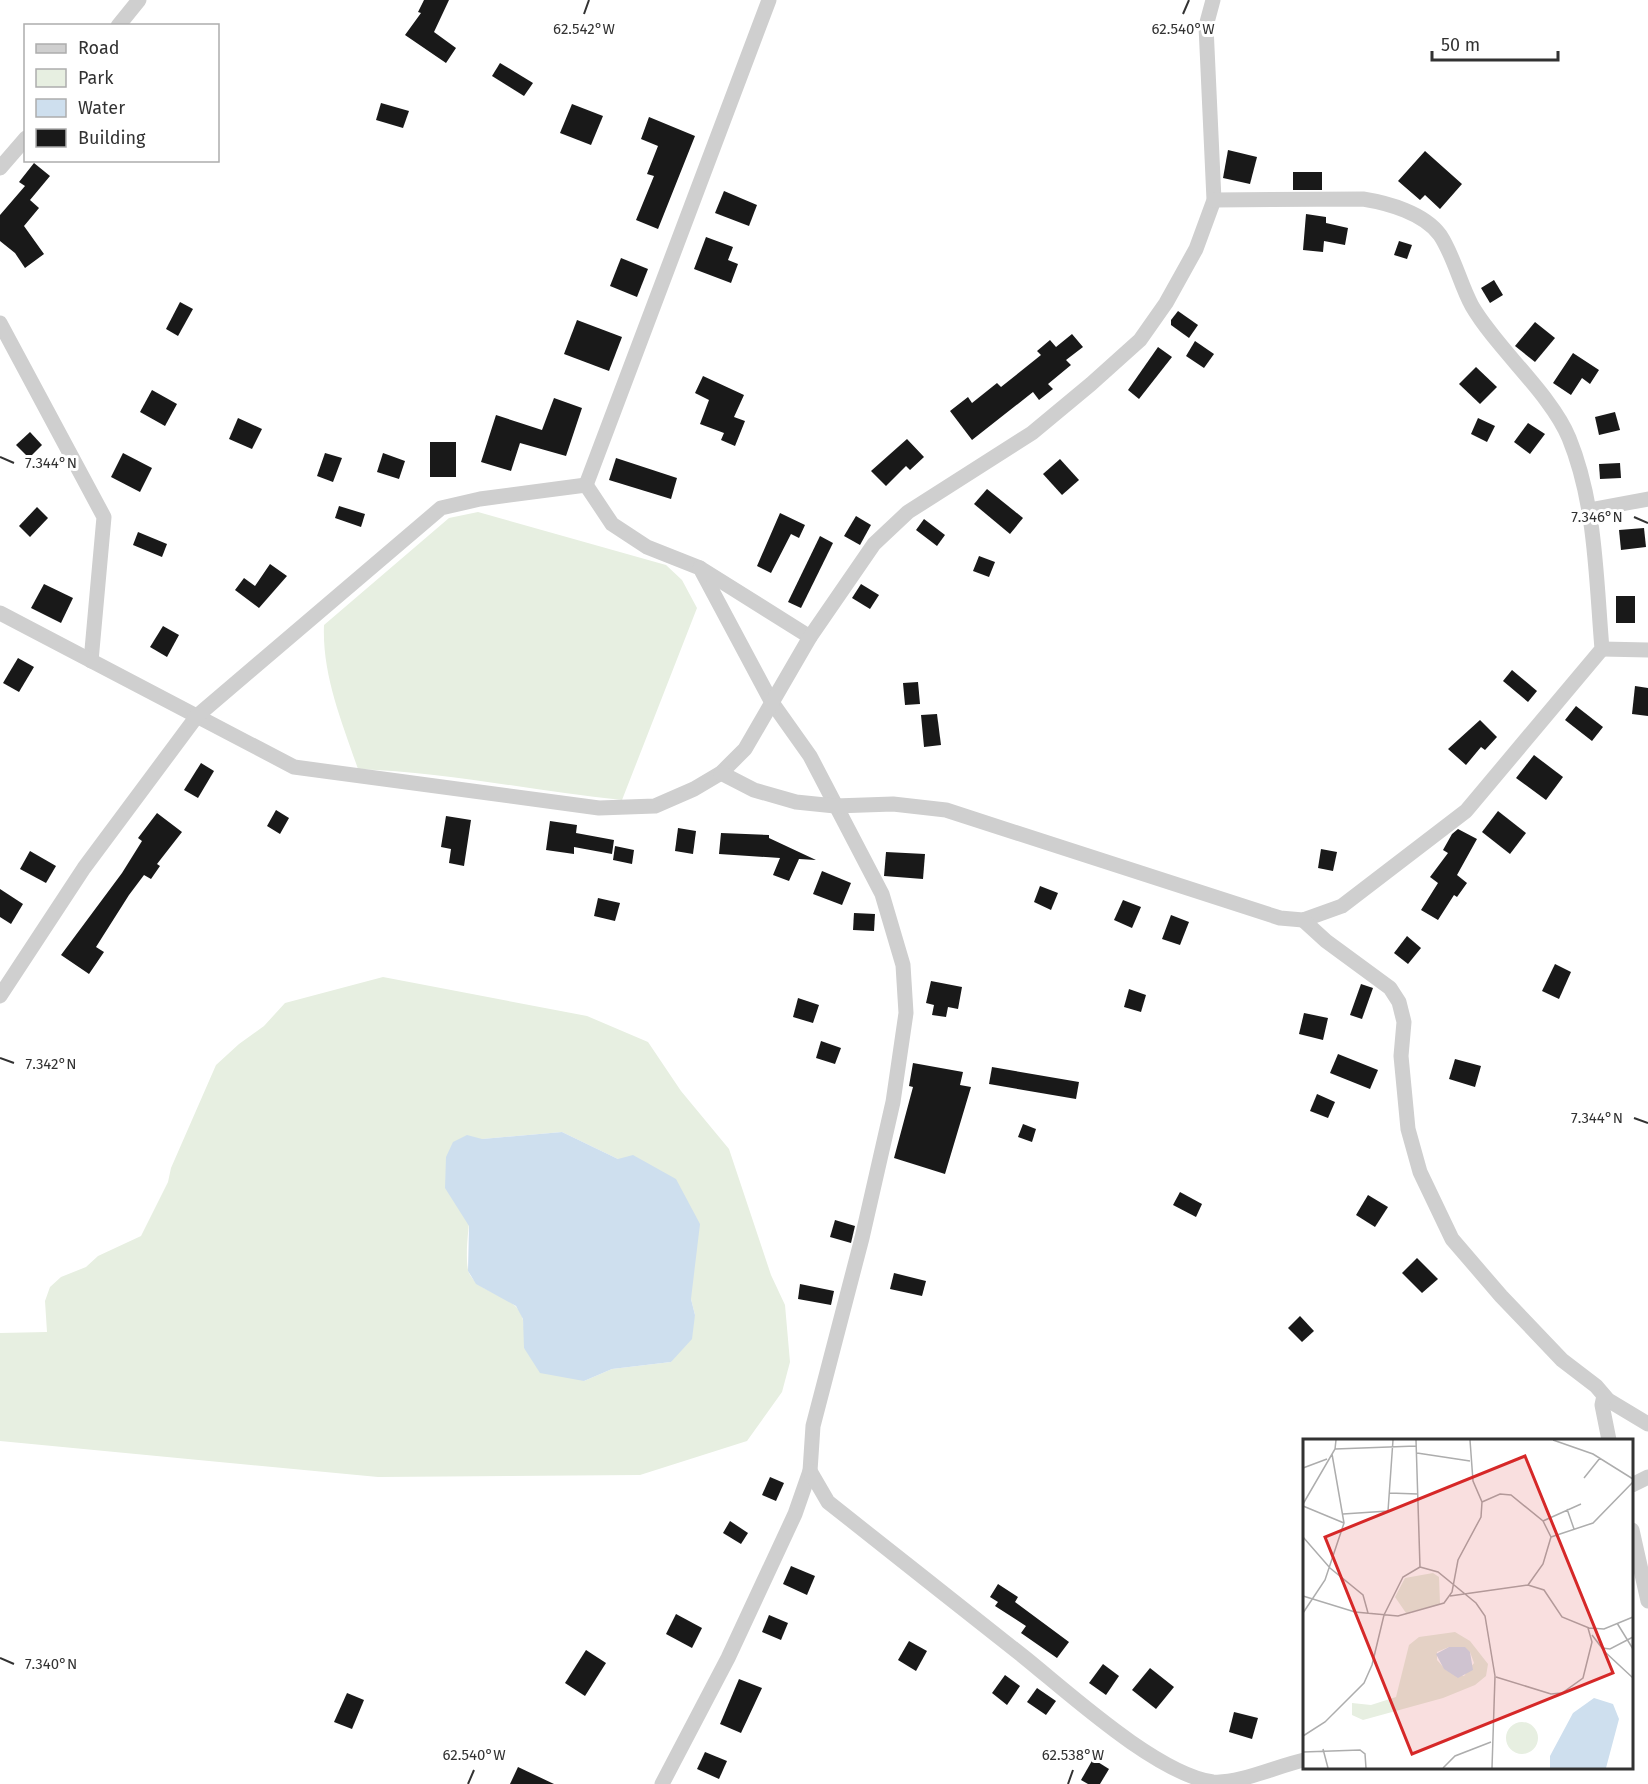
<svg xmlns="http://www.w3.org/2000/svg" width="1648" height="1784" viewBox="0 0 1648 1784" font-family="'Fira Sans',sans-serif">
<style>
.green{fill:#e7efe1;fill-rule:evenodd}
.water{fill:#cedfee}
.building{fill:#191919}
.lines{fill:none;stroke-linecap:round;stroke-linejoin:round}
.minor{stroke:#cfcfcf;stroke-width:15}
.ticks{fill:none;stroke:#323232;stroke-width:2}
.inset-road{fill:none;stroke:#adadad;stroke-width:1.5}
.view{fill:#d62828;fill-opacity:0.15;stroke:#d62828;stroke-width:3}
.inset-edge{fill:none;stroke:#323232;stroke-width:3}
.ticks-label{font-size:15px;text-anchor:middle;fill:#323232;stroke:#fff;stroke-width:6;stroke-linejoin:round;paint-order:stroke}
</style>
<rect width="100%" height="100%" fill="#fff"/>
<g class="green">
<path d="M478 512 666 565 682 580 697 608 622 800C534 791 446 772 358 769 342 722 322 675 324 625L449 518Z"/>
<path d="M383 977 587 1016 648 1042 681 1091 729 1149 771 1275 785 1305 790 1362 782 1392 747 1441 640 1475 378 1477 0 1441V1333L47 1332 45 1301 50 1287 61 1277 86 1267 98 1256 141 1236 168 1182 171 1168 216 1065 239 1044 264 1026 285 1003ZM562 1132 618 1159 691 1299 695 1315 671 1362 612 1369 584 1381 524 1348C524 1339 525 1329 523 1320 518 1294 480 1296 469 1273 461 1254 478 1164 482 1139Z"/>
</g>
<path class="water" d="M562 1132 618 1159 633 1155 676 1179 700 1224 691 1299 695 1315 692 1339 671 1362 612 1369 584 1381 540 1373 524 1348 523 1319 516 1306 476 1284 468 1271 469 1226 445 1188 446 1157 453 1142 467 1135 482 1139Z"/>
<g class="building">
<path d="M424 0H449L434 32 456 48 446 63 405 35 421 13 418 12Z"/>
<path d="M500 63 533 83 524 96 492 76Z"/>
<path d="M381 103 409 111 403 128 376 120Z"/>
<path d="M572 104 603 116 591 145 560 133Z"/>
<path d="M649 117 695 136 658 229 636 220 654 176 647 174 658 146 641 139Z"/>
<path d="M1228 150 1257 157 1250 184 1223 178Z"/>
<path d="M1425 151 1462 184 1440 209 1425 195 1420 200 1398 181Z"/>
<path d="M34 163 50 176 30 200 39 208 24 226 44 254 25 268 15 253 0 241V215L25 186 19 182Z"/>
<rect x="1293" y="172" width="29" height="18"/>
<path d="M724 191 757 205 749 226 715 213Z"/>
<path d="M1306 214 1326 217V223L1348 228 1345 245 1324 241 1323 252 1303 250Z"/>
<path d="M706 237 733 247 728 260 738 264 731 283 694 269Z"/>
<path d="M1399 241 1412 245 1407 259 1394 255Z"/>
<path d="M621 258 648 269 637 297 610 286Z"/>
<path d="M1494 280 1503 295 1490 303 1481 288Z"/>
<path d="M180 302 193 309 178 336 166 329Z"/>
<path d="M1178 311 1198 325 1189 338 1171 325V320Z"/>
<path d="M577 320 622 337 609 371 564 354Z"/>
<path d="M1535 322 1555 338 1535 362 1515 346Z"/>
<path d="M1072 334 1083 347 1066 360 1071 365 1048 384 1053 389 1039 400 1033 392 972 440 950 411 968 397 972 403 997 383 1001 387 1041 355 1037 351 1050 340 1056 347Z"/>
<path d="M1195 341 1214 354 1204 368 1186 356Z"/>
<path d="M1158 347 1172 357 1139 399 1128 390Z"/>
<path d="M1573 353 1599 370 1590 384 1582 378 1571 395 1553 383Z"/>
<path d="M1476 367 1497 387 1480 404 1459 384Z"/>
<path d="M703 376 744 395 734 417 745 421 735 446 721 440 724 433 700 424 709 400 695 393Z"/>
<path d="M152 390 177 404 165 426 140 412Z"/>
<path d="M554 398 582 408 566 456 520 443 511 471 481 462 496 415 542 430Z"/>
<path d="M1615 412 1620 430 1599 435 1595 417Z"/>
<path d="M238 418 262 429 252 449 229 439Z"/>
<path d="M1478 418 1495 426 1487 442 1471 434Z"/>
<path d="M1528 423 1545 434 1530 454 1514 442Z"/>
<path d="M30 432 42 445 29 458 16 445Z"/>
<path d="M907 439 924 457 910 470 906 466 886 486 871 471Z"/>
<rect x="430" y="442" width="26" height="35"/>
<path d="M123 453 152 468 140 492 111 477Z"/>
<path d="M325 453 342 458 333 482 317 476Z"/>
<path d="M383 453 405 461 399 479 377 472Z"/>
<path d="M616 458 677 478 671 499 609 480Z"/>
<path d="M1060 459 1079 480 1062 495 1043 474Z"/>
<path d="M1620 463 1621 478 1600 479 1599 464Z"/>
<path d="M987 489 1023 518 1010 534 974 504Z"/>
<path d="M339 506 365 514 361 527 335 518Z"/>
<path d="M37 507 48 518 30 537 19 526Z"/>
<path d="M780 513 805 525 799 538 791 534 771 573 757 566Z"/>
<path d="M856 516 871 525 860 545 844 536Z"/>
<path d="M924 519 945 535 937 546 916 530Z"/>
<path d="M1644 528 1646 547 1621 550 1619 530Z"/>
<path d="M138 532 167 544 162 557 133 545Z"/>
<path d="M820 536 833 543 801 608 788 602Z"/>
<path d="M979 556 995 562 989 577 973 571Z"/>
<path d="M270 564 287 576 259 608 235 590 244 578 255 586Z"/>
<path d="M44 584 73 598 61 623 31 608Z"/>
<path d="M861 584 879 595 870 609 852 598Z"/>
<rect x="1616" y="596" width="19" height="27"/>
<path d="M163 626 179 635 167 657 150 647Z"/>
<path d="M18 658 34 667 19 692 3 683Z"/>
<path d="M1512 670 1537 691 1528 702 1503 681Z"/>
<path d="M918 682 920 704 905 705 903 683Z"/>
<path d="M1635 686 1648 688V716L1632 714Z"/>
<path d="M1576 706 1603 727 1592 741 1565 720Z"/>
<path d="M937 714 941 745 924 747 921 715Z"/>
<path d="M1480 720 1497 737 1485 750 1481 747 1466 765 1448 749Z"/>
<path d="M1534 755 1563 777 1546 800 1516 778Z"/>
<path d="M201 763 214 771 198 798 184 790Z"/>
<path d="M276 810 289 818 280 834 267 826Z"/>
<path d="M1498 811 1526 833 1510 854 1482 832Z"/>
<path d="M157 813 182 832 157 864 160 866 151 879 144 875 129 895 96 947 104 952 89 974 61 955 122 873 142 841 138 838Z"/>
<path d="M446 816 471 820 464 866 449 863 451 849 441 847Z"/>
<path d="M550 821 577 825 576 833 614 840 612 854 574 847V854L546 850Z"/>
<path d="M678 828 696 831 693 854 675 851Z"/>
<path d="M1458 829 1477 839 1457 875 1467 883 1457 897 1454 895 1438 920 1421 910 1438 883 1430 877 1448 853 1443 850 1452 834Z"/>
<path d="M721 833 769 835V838L816 860 799 859 789 881 773 875 780 858 719 854Z"/>
<path d="M615 846 634 850 632 864 613 860Z"/>
<path d="M1321 849 1337 852 1333 871 1318 868Z"/>
<path d="M30 851 56 866 46 883 20 869Z"/>
<path d="M886 852 925 854 923 879 884 876Z"/>
<path d="M822 871 851 883 842 905 813 894Z"/>
<path d="M1040 886 1058 893 1051 910 1034 902Z"/>
<path d="M0 889 23 904 11 924 0 917Z"/>
<path d="M598 898 620 903 615 921 594 916Z"/>
<path d="M1123 900 1141 907 1132 928 1114 920Z"/>
<path d="M854 913 875 914 874 931 853 930Z"/>
<path d="M1171 915 1189 922 1180 945 1162 939Z"/>
<path d="M1407 936 1421 948 1408 964 1394 953Z"/>
<path d="M1555 964 1571 972 1559 999 1542 991Z"/>
<path d="M931 981 962 987 958 1009 948 1007 946 1017 932 1015 934 1005 926 1003Z"/>
<path d="M1361 984 1373 988 1362 1019 1350 1015Z"/>
<path d="M1129 989 1146 995 1141 1012 1124 1007Z"/>
<path d="M798 998 819 1005 813 1023 793 1017Z"/>
<path d="M1304 1013 1328 1018 1323 1040 1299 1034Z"/>
<path d="M821 1041 841 1048 835 1064 816 1058Z"/>
<path d="M1338 1054 1378 1070 1370 1089 1330 1073Z"/>
<path d="M1455 1059 1481 1066 1475 1087 1449 1079Z"/>
<path d="M913 1063 963 1072 960 1085 971 1087 945 1174 894 1158 913 1087 909 1086Z"/>
<path d="M992 1067 1079 1082 1076 1099 989 1084Z"/>
<path d="M1317 1094 1335 1102 1328 1118 1310 1111Z"/>
<path d="M1023 1124 1036 1129 1032 1142 1018 1137Z"/>
<path d="M1180 1192 1202 1204 1196 1217 1173 1205Z"/>
<path d="M1368 1195 1388 1207 1375 1227 1356 1215Z"/>
<path d="M835 1220 855 1226 851 1243 830 1237Z"/>
<path d="M1417 1258 1438 1279 1422 1293 1402 1273Z"/>
<path d="M894 1273 926 1281 922 1296 890 1289Z"/>
<path d="M800 1284 834 1291 831 1305 798 1299Z"/>
<path d="M1300 1316 1314 1331 1302 1342 1288 1328Z"/>
<path d="M770 1477 784 1483 776 1501 762 1495Z"/>
<path d="M730 1521 748 1533 741 1544 723 1533Z"/>
<path d="M791 1566 815 1576 807 1595 783 1584Z"/>
<path d="M998 1584 1018 1597 1015 1602 1069 1642 1057 1658 1021 1633 1026 1626 995 1606 998 1602 990 1597Z"/>
<path d="M676 1614 702 1628 692 1648 666 1634Z"/>
<path d="M769 1615 788 1623 781 1640 762 1632Z"/>
<path d="M909 1641 927 1651 916 1671 898 1660Z"/>
<path d="M586 1650 606 1663 585 1696 565 1683Z"/>
<path d="M1103 1664 1119 1676 1106 1695 1089 1683Z"/>
<path d="M1150 1668 1174 1687 1156 1709 1132 1690Z"/>
<path d="M1005 1675 1020 1686 1007 1705 992 1693Z"/>
<path d="M739 1679 762 1688 741 1733 720 1724Z"/>
<path d="M1037 1688 1056 1701 1046 1715 1027 1702Z"/>
<path d="M347 1693 364 1700 352 1729 334 1722Z"/>
<path d="M1234 1712 1258 1718 1252 1739 1229 1732Z"/>
<path d="M705 1752 727 1761 719 1779 697 1769Z"/>
<path d="M1093 1759 1109 1769 1100 1784H1088L1081 1780Z"/>
<path d="M518 1767 554 1784H510Z"/>
</g>
<g class="lines">
<g class="minor">
<path d="M118 26 139 0"/>
<path d="M0 168 26 138"/>
<path d="M0 323 104 517 91 661"/>
<path d="M586 485 612 524 647 547 700 568 771 701 810 756 882 894 903 965 906 1013 893 1102 862 1238 813 1426 810 1471 795 1514 728 1658 662 1784"/>
<path d="M586 485 769 0"/>
<path d="M1589 510 1648 499"/>
<path d="M700 568 810 637"/>
<path d="M0 613 294 767 599 808 655 806 694 789 721 773 745 749 810 637 874 544 908 512 1032 433 1091 384 1140 340 1166 303 1196 249 1214 200 1206 26 1213 0"/>
<path d="M1602 649 1648 650"/>
<path d="M721 773 754 790 796 802 835 806 893 804 946 810 1280 918 1303 920 1342 906 1466 811 1602 649C1596 579 1596 504 1569 438 1551 394 1497 349 1472 306 1460 284 1454 256 1440 235 1424 213 1388 203 1363 199L1214 200"/>
<path d="M1303 920 1326 941 1390 988 1399 1002 1404 1022 1401 1056 1408 1129 1420 1172 1452 1239 1501 1296 1562 1360 1596 1386 1608 1400 1648 1424"/>
<path d="M0 996 84 868 197 716 441 508 480 499 586 485"/>
<path d="M1604 1396 1602 1405 1609 1440"/>
<path d="M810 1471 828 1502C893 1554 959 1605 1024 1657 1070 1694 1157 1774 1213 1782 1239 1784 1277 1766 1304 1760"/>
<path d="M1632 1485 1648 1477"/>
<path d="M1632 1530 1648 1601"/>
</g>
</g>
<path class="ticks" d="M584 14 589 0M1183 14 1189 0M0 457 14 463M1634 517 1648 523M0 1058 14 1063M1634 1118 1648 1123M0 1658 14 1664M468 1784 474 1770M1068 1784 1073 1770"/>
<g transform="translate(1303 1439)">
<rect width="330" height="330" fill="#fff"/>
<path d="M130 134 136 138 137 165 103 174 92 158 102 139ZM152 193 167 202 185 225 183 237 172 246 140 259 60 281 49 276V264L68 266 93 258 106 206 116 198ZM146 208 167 213 171 224 161 237 143 231 134 221V213ZM203 299a16 16 0 1 1 32 0a16 16 0 1 1-32 0Z" fill="#e7efe1" fill-rule="evenodd"/>
<path d="M146 208H162L167 213 170 231 155 239 141 230 133 215ZM291 259 310 265 316 280 303 329H247V317L270 274Z" fill="#cedfee"/>
<path class="inset-road" d="M113 1 117 128M250 1 290 15 330 40M32 10 113 7M114 14 167 22M0 29 24 20M281 39 297 19M86 54 115 55M179 63 197 55 208 56 240 82 248 98 240 125 225 146M0 65 32 10 33 1M0 67 41 84M264 70 271 90M40 75 85 72 90 1M240 82 278 65M0 98 27 129 60 156 65 174M248 98 290 84 330 43M117 128 135 133 173 164 182 177 192 237 189 329M0 157 52 173 95 177 141 164 149 153 155 121 178 78 179 63 170 42 167 1M147 157 225 146 241 151 259 178 286 189 301 190 330 178M0 174 22 141 41 84 29 15M314 184 330 210M289 196 302 213 330 239M299 209 307 210 330 198M193 238 248 255 259 254 280 239 289 203 285 189M0 297 22 283 61 244 69 226 81 176 100 138 117 128M20 310 25 329M0 313 57 311 62 315 63 329M140 329 152 317 188 303"/>
<path class="view" d="M222 17 310 234 109 315 22 98Z"/>
<rect width="330" height="330" class="inset-edge"/>
</g>
<g class="ticks-label">
<text x="1183" y="34">62.540°W</text>
<text x="584" y="34">62.542°W</text>
<text x="51" y="468">7.344°N</text>
<text x="1597" y="522">7.346°N</text>
<text x="51" y="1069">7.342°N</text>
<text x="1597" y="1123">7.344°N</text>
<text x="51" y="1669">7.340°N</text>
<text x="474" y="1760">62.540°W</text>
<text x="1073" y="1760">62.538°W</text>
</g>
<rect x="24" y="24" width="195" height="138" fill="#ffffff" stroke="#adadad" stroke-width="1.5"/>
<rect x="36" y="44" width="30" height="9" fill="#cfcfcf" stroke="#adadad" stroke-width="1.5"/>
<text x="78" y="54" font-size="18" fill="#323232">Road</text>
<rect x="36" y="69" width="30" height="18" fill="#e7efe1" stroke="#adadad" stroke-width="1.5"/>
<text x="78" y="84" font-size="18" fill="#323232">Park</text>
<rect x="36" y="99" width="30" height="18" fill="#cedfee" stroke="#adadad" stroke-width="1.5"/>
<text x="78" y="114" font-size="18" fill="#323232">Water</text>
<rect x="36" y="129" width="30" height="18" fill="#191919" stroke="#adadad" stroke-width="1.5"/>
<text x="78" y="144" font-size="18" fill="#323232">Building</text>
<path d="M1432 51v9h126v-9" fill="none" stroke="#323232" stroke-width="3"/>
<text x="1441" y="51" font-size="18" fill="#323232" stroke="#ffffff" stroke-width="4.5" paint-order="stroke">50 m</text>
</svg>
